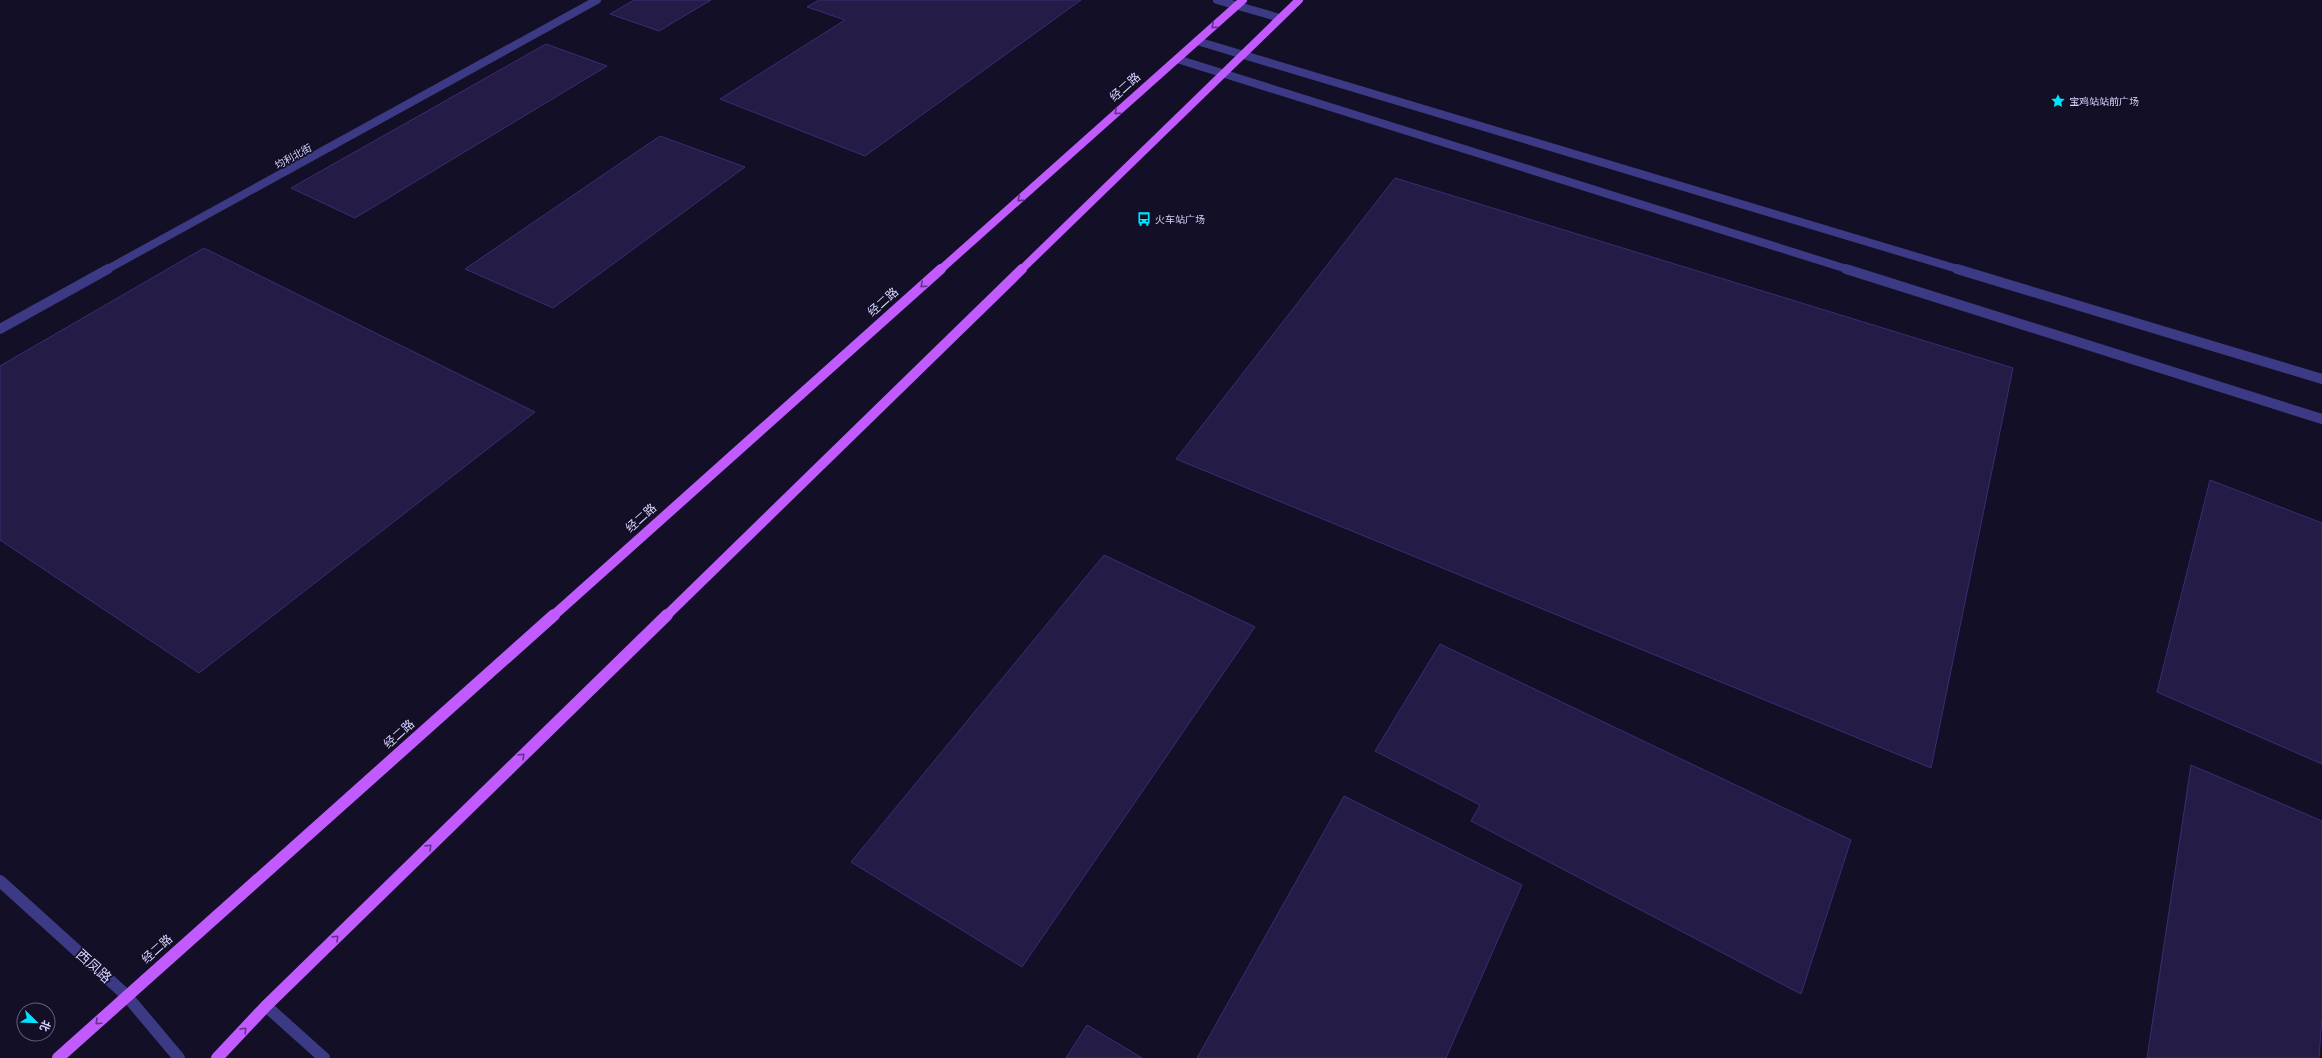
<svg xmlns="http://www.w3.org/2000/svg" width="2322" height="1058" viewBox="0 0 2322 1058" font-family="Raleway,'Noto Sans SC',sans-serif">
<style>
.building{fill:#241b47;stroke:#3b2d73}
.lines{fill:none;stroke-linecap:round;stroke-linejoin:round}
.minor-far2{stroke:#3d3a85;stroke-width:8}
.minor-far1{stroke:#3d3a85;stroke-width:10}
.minor{stroke:#3d3a85;stroke-width:12}
.major-far2{stroke:#c25bff;stroke-width:8}
.major-far1{stroke:#c25bff;stroke-width:10}
.major{stroke:#c25bff;stroke-width:12}
.oneway{stroke:#623188}
.labels{text-anchor:middle;stroke-width:3.5;stroke-linejoin:round;paint-order:stroke}
.far-poi-label{font-size:10px;fill:#d9d4ff;stroke:#130f26;text-anchor:start}
.far-street-label{font-size:10px;fill:#d9d4ff;stroke:#130f26}
.street-label{font-size:12px;fill:#d9d4ff;stroke:#130f26}
.near-street-label{font-size:14px;fill:#d9d4ff;stroke:#130f26}
</style>
<rect width="100%" height="100%" fill="#130f26"/>
<g class="building">
<path d="M634 0H711L659 31 610 14Z"/>
<path d="M819 0H1081L865 156 720 99 845 20 807 7Z"/>
<path d="M546 44 607 66 355 218 291 188Z"/>
<path d="M660 136 745 167 553 308 465 269Z"/>
<path d="M1395 178 2013 368 1931 768 1176 459Z"/>
<path d="M204 248 535 412 199 673 0 540V366Z"/>
<path d="M2210 480 2322 523V764L2157 692Z"/>
<path d="M1104 555 1255 627 1022 967 851 862Z"/>
<path d="M1440 644 1851 840 1801 994 1471 821 1480 805 1375 751Z"/>
<path d="M2191 765 2322 821V1017L2319 1058H2147Z"/>
<path d="M1344 796 1522 885 1446 1058H1197Z"/>
<path d="M1087 1025 1142 1058H1066Z"/>
</g>
<g class="lines">
<g class="minor-far2">
<path d="M1217 0 1280 18"/>
<path d="M1197 41 1961 270"/>
<path d="M1177 59 1850 270"/>
<path d="M106 270 597 0"/>
</g>
<g class="minor-far1">
<path d="M1846 269 2322 419"/>
<path d="M1957 269 2322 379"/>
<path d="M0 329 108 269"/>
</g>
<g class="minor">
<path d="M0 881 126 995 179 1058"/>
<path d="M266 1006 324 1058"/>
</g>
<g class="major-far2">
<path d="M940 270 1243 0"/>
<path d="M1021 270 1299 0"/>
</g>
<g class="major-far1">
<path d="M553 616 941 269"/>
<path d="M666 616 1022 269"/>
</g>
<g class="major">
<path d="M58 1058 554 615"/>
<path d="M217 1058 266 1006 667 615"/>
</g>
</g>
<defs><path id="oneway-chevron" d="M-2-3.5L2.5 0L-2 3.5" fill="none" stroke-width="1.6" stroke-linecap="round" stroke-linejoin="round"/></defs>
<g class="oneway">
<use href="#oneway-chevron" transform="translate(1214 26) rotate(138)"/>
<use href="#oneway-chevron" transform="translate(1117 112) rotate(138)"/>
<use href="#oneway-chevron" transform="translate(1020 199) rotate(138)"/>
<use href="#oneway-chevron" transform="translate(923 285) rotate(138)"/>
<use href="#oneway-chevron" transform="translate(522 756) rotate(-44)"/>
<use href="#oneway-chevron" transform="translate(429 847) rotate(-44)"/>
<use href="#oneway-chevron" transform="translate(336 938) rotate(-44)"/>
<use href="#oneway-chevron" transform="translate(98 1022) rotate(137)"/>
<use href="#oneway-chevron" transform="translate(244 1030) rotate(-47)"/>
</g>
<defs>
<symbol id="sight-bare" viewBox="-9 -9 18 18"><path d="M0-6L1.8-2.2L6-1.7L2.9 1.2L3.7 5.4L0 3.3L-3.7 5.4L-2.9 1.2L-6-1.7L-1.8-2.2Z" fill="#00e5ff" stroke="#130f26" stroke-width="2.5" paint-order="stroke"/></symbol>
<symbol id="bus-bare" viewBox="-9 -9 18 18"><path d="M-5-6H5V4H4V6H2V4H-2V6H-4V4H-5ZM-3.5-4V0h7V-4ZM-3.5 1.2v1.5H-2V1.2ZM2 1.2v1.5H3.5V1.2Z" fill="#00e5ff" stroke="#130f26" stroke-width="2.5" paint-order="stroke"/></symbol>
</defs>
<g fill-rule="evenodd">
<use href="#sight-bare" x="2048" y="91" width="20" height="20"/>
<use href="#bus-bare" x="1134" y="209" width="20" height="20"/>
</g>
<g class="labels">
<g class="far-poi-label">
<text x="2069" y="105">宝鸡站站前广场</text>
<text x="1155" y="223">火车站广场</text>
</g>
<g class="far-street-label">
<text transform="translate(293 156) rotate(-29)" y="4">均利北街</text>
</g>
<g class="street-label">
<text transform="translate(1125 87) rotate(-42)" y="4">经二路</text>
<text transform="translate(883 302) rotate(-42)" y="4">经二路</text>
<text transform="translate(641 518) rotate(-42)" y="4">经二路</text>
<text transform="translate(399 734) rotate(-42)" y="4">经二路</text>
<text transform="translate(157 949) rotate(-42)" y="4">经二路</text>
</g>
<g class="near-street-label">
<text transform="translate(94 966) rotate(42)" y="5">西凤路</text>
</g>
</g>
<g transform="translate(36 1022) rotate(113)"><circle r="19" fill="#130f26" stroke="#625e7d"/>
<path d="M0-3L7 15L0 10L-7 15Z" fill="#00e5ff"/>
<text y="-6" font-size="11" font-weight="bold" text-anchor="middle" fill="#d9d4ff">北</text>
</g>
</svg>
